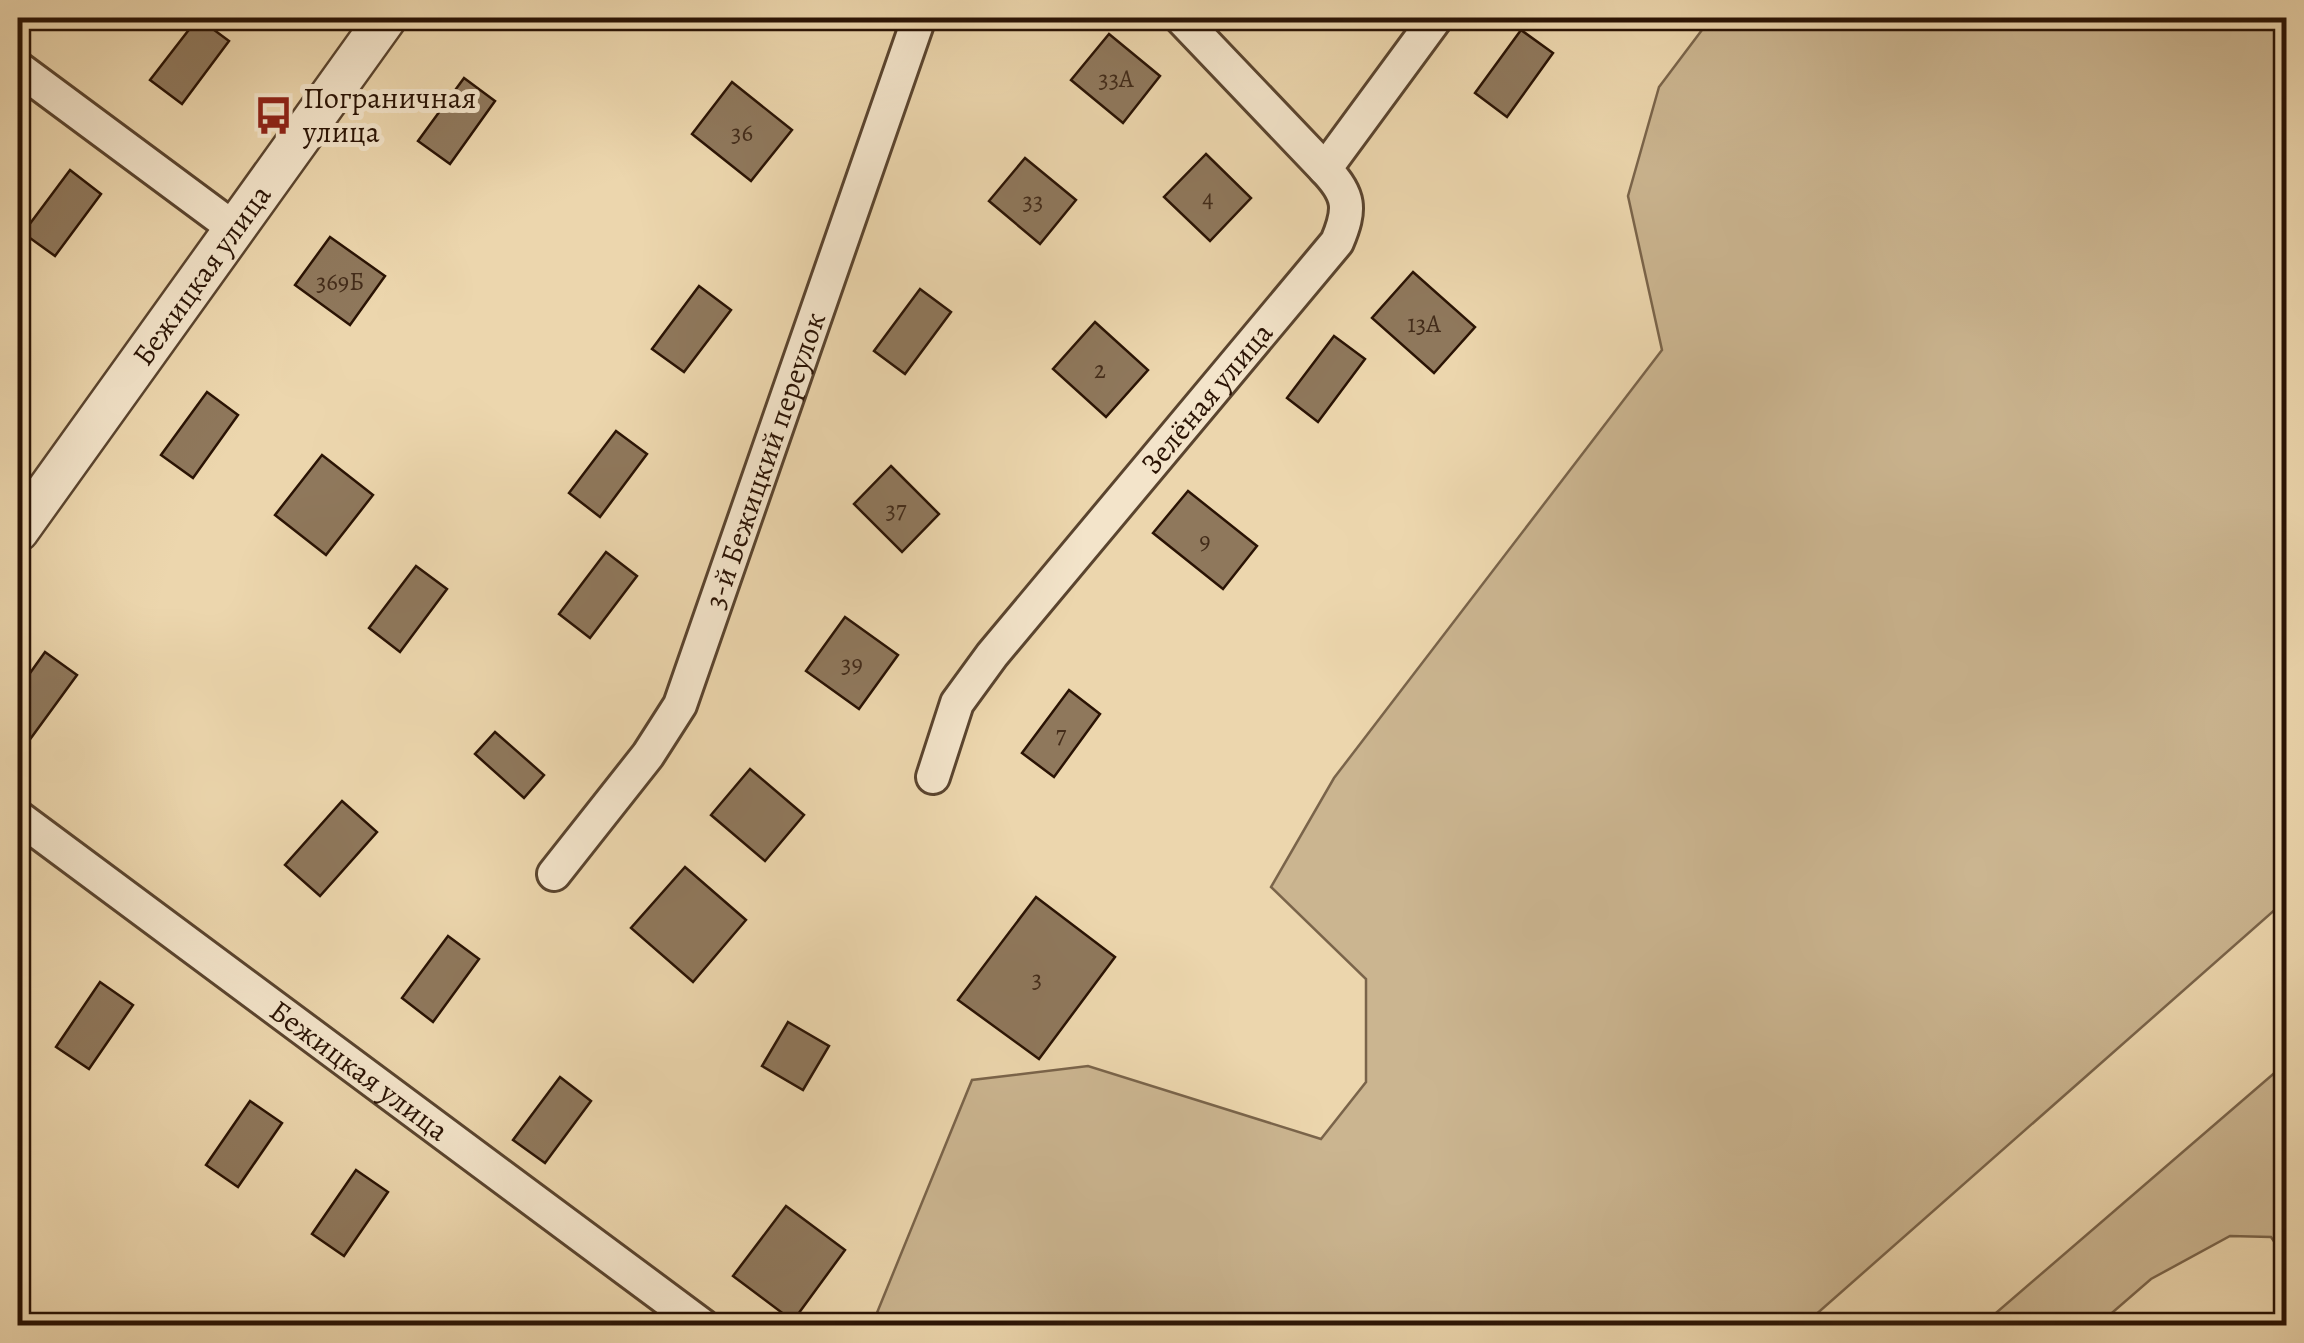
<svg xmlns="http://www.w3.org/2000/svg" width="2304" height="1343" viewBox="0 0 2304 1343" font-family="Alegreya,serif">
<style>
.green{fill:#cbb590;stroke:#7a644a;stroke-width:2.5}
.building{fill:#8f785c;stroke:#2a1304;stroke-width:2.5}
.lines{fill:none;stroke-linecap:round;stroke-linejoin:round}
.minor-casing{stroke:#5a442e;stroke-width:38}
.tertiary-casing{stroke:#5a442e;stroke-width:45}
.minor{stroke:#f3e4ca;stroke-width:32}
.tertiary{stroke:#f3e4ca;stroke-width:40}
.labels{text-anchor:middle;stroke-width:10;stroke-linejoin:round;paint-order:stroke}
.number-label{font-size:25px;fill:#432c1a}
.poi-label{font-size:30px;fill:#2a1304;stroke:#f3e4ca;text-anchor:start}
.street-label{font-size:30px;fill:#2a1304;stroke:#f3e4ca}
</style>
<rect width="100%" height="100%" fill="#ecd6ad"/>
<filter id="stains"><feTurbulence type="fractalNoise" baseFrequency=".002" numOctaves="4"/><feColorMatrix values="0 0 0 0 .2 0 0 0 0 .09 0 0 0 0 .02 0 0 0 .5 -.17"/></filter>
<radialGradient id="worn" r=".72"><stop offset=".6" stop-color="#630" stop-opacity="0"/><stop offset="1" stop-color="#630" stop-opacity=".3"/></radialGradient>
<g class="green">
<path d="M1711 18H2286V900L1804 1325H872L972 1080 1088 1066 1321 1139 1366 1082V979L1271 887 1334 778 1662 350 1628 196 1659 87Z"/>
<path d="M2286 1063V1259L2271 1237 2230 1236 2151 1279 2098 1325H1982Z"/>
</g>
<g class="building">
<path d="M198 18 229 41 182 104 150 80Z"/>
<path d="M1521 30 1553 53 1507 117 1475 93Z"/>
<path d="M1109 34 1160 76 1123 123 1071 80Z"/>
<path d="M464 78 495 101 450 164 418 141Z"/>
<path d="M732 82 792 130 751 181 692 134Z"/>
<path d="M1206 154 1251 198 1210 241 1164 197Z"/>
<path d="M1025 158 1076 200 1040 244 989 201Z"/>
<path d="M70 170 101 194 55 256 23 233Z"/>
<path d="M330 237 385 276 350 325 295 285Z"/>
<path d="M1413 272 1475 327 1434 373 1372 318Z"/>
<path d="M699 286 731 310 684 372 652 349Z"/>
<path d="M920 289 951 312 905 374 874 351Z"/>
<path d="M1095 322 1148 370 1106 417 1053 369Z"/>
<path d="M1334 336 1365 359 1318 422 1287 398Z"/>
<path d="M207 392 238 415 193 478 161 455Z"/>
<path d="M616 431 647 454 600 517 569 493Z"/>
<path d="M322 455 373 495 326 555 275 515Z"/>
<path d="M891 466 939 514 902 552 854 504Z"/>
<path d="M1188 491 1257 546 1223 589 1153 533Z"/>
<path d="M606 552 637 576 590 638 559 614Z"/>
<path d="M416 566 447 589 400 652 369 628Z"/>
<path d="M845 617 898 655 859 709 806 671Z"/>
<path d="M45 652 77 675 31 738 18 729V690Z"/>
<path d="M1069 690 1100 714 1054 777 1022 753Z"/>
<path d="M495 732 544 775 524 798 475 754Z"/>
<path d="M750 769 804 815 765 861 711 815Z"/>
<path d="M342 801 377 832 320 896 285 865Z"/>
<path d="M685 867 746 920 693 982 631 928Z"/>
<path d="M1036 897 1115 957 1039 1059 958 1000Z"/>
<path d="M18 923 29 931 18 948Z"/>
<path d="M448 936 479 959 433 1022 402 998Z"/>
<path d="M100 982 133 1005 89 1069 56 1047Z"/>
<path d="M788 1022 829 1046 803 1090 762 1066Z"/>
<path d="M560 1077 591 1101 545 1163 513 1140Z"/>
<path d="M250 1101 282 1123 238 1187 206 1165Z"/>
<path d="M356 1170 388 1192 344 1256 312 1234Z"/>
<path d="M786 1206 845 1250 793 1321 733 1276Z"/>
<path d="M60 1316 74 1326H53Z"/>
</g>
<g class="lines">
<defs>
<g id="minor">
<path d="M1181 18 1325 169"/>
<path d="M18 68 235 229"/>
<path id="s1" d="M933 777 957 703 992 655 1337 242C1351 209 1350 195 1325 169L1436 18"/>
<path id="s2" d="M18 817 703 1326"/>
<path id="s3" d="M554 874 648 755 680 705 919 18"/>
</g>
<g id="tertiary">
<path id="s4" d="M18 531 386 18"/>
</g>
</defs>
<use href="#minor" class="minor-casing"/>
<use href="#tertiary" class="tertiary-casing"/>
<use href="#minor" class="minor"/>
<use href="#tertiary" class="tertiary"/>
</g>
<defs>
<symbol id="bus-bare" viewBox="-9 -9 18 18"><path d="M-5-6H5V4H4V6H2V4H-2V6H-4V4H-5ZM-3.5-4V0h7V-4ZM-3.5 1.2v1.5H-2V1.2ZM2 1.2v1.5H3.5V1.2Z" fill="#8f2418" stroke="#f3e4ca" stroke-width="2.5" paint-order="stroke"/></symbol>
</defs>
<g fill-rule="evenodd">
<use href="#bus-bare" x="246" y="88" width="55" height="55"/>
</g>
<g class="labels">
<g class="number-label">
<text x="1116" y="87">33А</text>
<text x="742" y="141">36</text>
<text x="1208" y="207">4</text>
<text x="1033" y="209">33</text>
<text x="340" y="290">369Б</text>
<text x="1424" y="332">13А</text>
<text x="1100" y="378">2</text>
<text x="896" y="518">37</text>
<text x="1205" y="549">9</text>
<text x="852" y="672">39</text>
<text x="1061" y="743">7</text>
<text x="1037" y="987">3</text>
</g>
<g class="poi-label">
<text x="303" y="108">Пограничная<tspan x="303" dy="34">улица</tspan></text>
</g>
<g class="street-label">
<text dy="10" stroke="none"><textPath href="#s4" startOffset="315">Бежицкая улица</textPath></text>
<text dy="10" stroke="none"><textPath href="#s1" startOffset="472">Зелёная улица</textPath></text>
<text dy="10" stroke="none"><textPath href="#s3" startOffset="470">3-й Бежицкий переулок</textPath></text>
<text dy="10" stroke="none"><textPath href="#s2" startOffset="425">Бежицкая улица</textPath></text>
</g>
</g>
<rect width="2304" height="1343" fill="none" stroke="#ecd6ad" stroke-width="60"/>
<rect x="20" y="20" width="2264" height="1303" fill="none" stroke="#2a1304" stroke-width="5"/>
<rect x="30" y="30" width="2244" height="1283" fill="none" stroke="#2a1304" stroke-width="2.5"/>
<rect width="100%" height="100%" filter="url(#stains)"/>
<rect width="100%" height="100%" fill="url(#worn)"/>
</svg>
